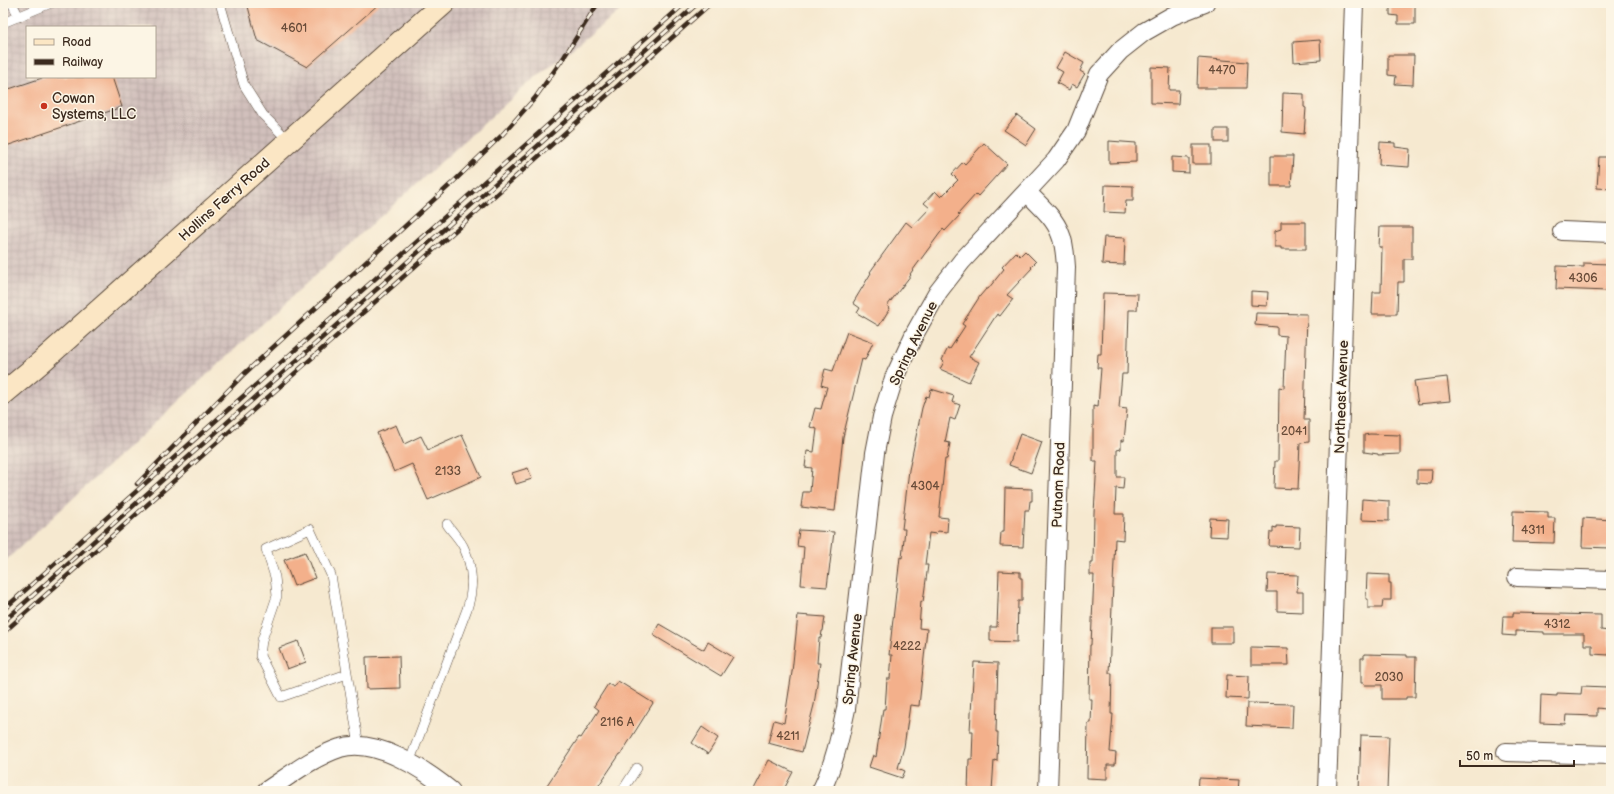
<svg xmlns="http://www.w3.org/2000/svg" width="1614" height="794" viewBox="0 0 1614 794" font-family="'Balsamiq Sans',sans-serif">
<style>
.industrial{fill:url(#industrial-grid);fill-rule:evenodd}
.building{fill:#f3b08b}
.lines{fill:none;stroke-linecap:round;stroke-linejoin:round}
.lane-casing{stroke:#574739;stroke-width:10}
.street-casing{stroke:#574739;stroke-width:20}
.secondary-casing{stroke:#574739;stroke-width:24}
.lane{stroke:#fff;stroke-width:9}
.street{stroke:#fff;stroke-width:18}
.secondary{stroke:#fbe6c4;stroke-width:22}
.rail-casing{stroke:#3b2a1e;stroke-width:4.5}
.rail{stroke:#fcf5e5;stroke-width:3;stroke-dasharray:9;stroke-linecap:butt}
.poi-dot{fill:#c8321e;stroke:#fcf5e5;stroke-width:1.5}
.labels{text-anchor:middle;stroke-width:3;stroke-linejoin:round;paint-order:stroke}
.number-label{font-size:12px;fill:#694c39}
.poi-label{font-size:14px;fill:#3b2a1e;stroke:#fcf5e5;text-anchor:start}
.street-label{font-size:14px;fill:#3b2a1e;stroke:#fcf5e5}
</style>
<defs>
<pattern id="industrial-grid" width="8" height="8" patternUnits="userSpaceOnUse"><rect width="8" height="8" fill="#d1c0bc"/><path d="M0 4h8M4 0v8" fill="none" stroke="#b4a5a1"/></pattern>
</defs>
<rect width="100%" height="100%" fill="#fcf5e5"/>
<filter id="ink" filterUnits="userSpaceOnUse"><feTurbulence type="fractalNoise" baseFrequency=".025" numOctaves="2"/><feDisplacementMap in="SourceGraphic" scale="8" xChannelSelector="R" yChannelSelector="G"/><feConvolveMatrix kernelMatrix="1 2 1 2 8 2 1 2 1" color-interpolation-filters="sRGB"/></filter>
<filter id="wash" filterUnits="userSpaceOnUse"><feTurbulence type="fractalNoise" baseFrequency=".012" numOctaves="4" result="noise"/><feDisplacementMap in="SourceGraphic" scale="16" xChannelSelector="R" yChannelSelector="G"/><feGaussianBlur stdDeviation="0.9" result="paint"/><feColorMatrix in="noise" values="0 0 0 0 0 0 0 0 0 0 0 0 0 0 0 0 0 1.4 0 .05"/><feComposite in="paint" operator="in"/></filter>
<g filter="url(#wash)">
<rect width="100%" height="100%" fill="#f6e9d0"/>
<path class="industrial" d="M3 3H630L531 81 311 279 3 563ZM27 27H155V77H27Z"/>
<g id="blocks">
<g class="building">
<path d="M247 3H380L307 67 257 40Z"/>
<path d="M1390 3H1415V24H1398V16L1390 15Z"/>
<path d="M1320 40 1321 60 1294 62 1293 42Z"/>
<path d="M1065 52 1084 63 1080 71 1085 74 1084 75 1077 87 1072 84 1069 90 1057 83 1063 72 1056 68Z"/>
<path d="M1388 55H1414L1413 85 1395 84 1396 76 1388 75Z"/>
<path d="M1198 58 1247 62 1246 88H1197Z"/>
<path d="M1151 67 1170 68 1169 90H1179L1178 104 1151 103Z"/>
<path d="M45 77H112L122 107 3 147V91Z"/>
<path d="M1283 93 1304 94V107L1306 108 1304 134 1282 132Z"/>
<path d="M1017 115 1036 129 1026 145 1004 130Z"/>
<rect x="1215" y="129" width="13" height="13"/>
<path d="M1109 141 1136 143V162L1109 163Z"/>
<path d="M1380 142 1395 143V147L1410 149 1409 167 1379 165Z"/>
<path d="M984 143 1007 164 978 196 976 194 958 214 960 215 945 231 943 229 910 274 911 275 887 306 890 308 879 326 857 313 860 308 853 303 871 273 870 272 906 222 912 227 930 208 924 203 935 191 941 197 958 180 952 174 963 162 965 164Z"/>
<rect x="1193" y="145" width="18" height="19"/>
<path d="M1271 156H1293L1291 186H1271Z"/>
<path d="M1172 157 1189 158V173L1172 172Z"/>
<path d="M1599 157H1611V189L1597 188Z"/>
<path d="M1105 185 1133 186V201H1126L1125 213 1104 212Z"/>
<path d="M1281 222H1306V249H1281V247H1275V231L1281 229Z"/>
<path d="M1380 227H1412V259H1404V282H1398L1397 314H1372L1373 292H1381L1382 247H1379Z"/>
<path d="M1104 237 1125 238 1124 265 1102 264Z"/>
<path d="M1025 251 1036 262 1031 267 1032 268 1007 295 1013 299 1000 316 997 314 969 357 979 362 969 382 940 369 944 362 942 360 948 348 950 349 965 326 962 324 980 296 986 289H988L1004 269 1002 267 1016 252 1020 256Z"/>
<path d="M1584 263 1609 264 1608 291 1556 289 1557 266 1584 267Z"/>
<path d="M1251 291 1268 292 1267 306 1251 305Z"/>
<path d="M1103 293 1138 294 1137 310H1129L1127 374H1122L1119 408 1127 409 1124 441 1121 440V449L1117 450V477H1124L1123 489 1116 488 1115 514H1124L1123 540 1115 539 1109 673H1112L1111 714H1113L1110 752 1116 753 1115 765H1107V779L1087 778 1088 723H1091L1092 699H1089L1090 645H1091L1094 575H1090V563H1093L1094 513 1097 461H1093V406L1098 407 1101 368H1097L1098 354H1101Z"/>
<path d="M1256 313 1307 314 1304 420H1309V442L1300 443 1298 489 1274 488 1275 461H1278L1279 387 1284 388 1286 336 1277 335V327L1255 325Z"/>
<path d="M847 332 873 342 865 360 862 359 843 437 835 511 801 507 803 492H810L812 468 805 467 807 451 814 452 817 429 810 427 815 408 821 409 827 387 821 385 825 369 833 371Z"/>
<path d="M1447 377 1450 401 1418 404 1414 381Z"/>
<path d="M931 389 954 396 952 402 960 405 955 420 950 418 945 442 950 443 947 459H945L939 517 948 518 947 532 937 531 936 534 929 533 925 565H928L923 602 921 601 919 628 927 629 919 706 910 705 904 747 898 768 905 771 902 778 869 767 873 755 876 757 883 709H885L887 679H890L892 655H889L900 557 902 558 905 529H902L909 470 922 408 926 396 929 397Z"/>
<path d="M396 425 404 444 421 436 428 450 462 435 481 477 428 500 412 464 394 472 377 433Z"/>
<path d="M1020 434 1042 442 1031 473 1009 465Z"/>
<path d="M1370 434 1400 435V454L1378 455V454L1364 452V435Z"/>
<path d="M528 468 532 479 516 484 512 473Z"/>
<path d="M1417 470H1432L1431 484 1417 483Z"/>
<path d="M1005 488 1032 489V501H1030L1029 510H1025L1023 547 1000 546 1001 532H1004Z"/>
<path d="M1362 499 1389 501V521L1361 520Z"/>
<path d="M1513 511 1548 512V518H1555L1554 543 1512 542Z"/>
<path d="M1210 518 1228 519 1227 537 1209 536Z"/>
<path d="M1583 518 1611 520 1610 548 1582 547Z"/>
<path d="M1276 526 1300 527 1299 547 1269 546 1270 532H1273V527L1276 528Z"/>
<path d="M799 530 834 532 827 587 801 585 804 547 797 546Z"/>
<path d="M305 552 315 578 294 586 284 560Z"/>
<path d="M999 571 1020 572V578H1022V601H1018L1017 642 990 641V627H997Z"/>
<path d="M1268 574 1298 575 1297 592H1303V612L1277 611V592H1267Z"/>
<path d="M1367 574 1389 575V583H1391V600H1383L1382 608H1368V599H1366Z"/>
<path d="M1513 613 1601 615V630L1609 631V655L1592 654V645H1584V634H1544V632L1516 631V636L1502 635 1503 616H1513Z"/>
<path d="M798 615 825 617 823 631H822L821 638H819L817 663H820L814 705 802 752 768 743 774 720 784 723 792 672Z"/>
<path d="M659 624 704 650 708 642 733 657 721 676 653 635Z"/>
<rect x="1211" y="627" width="22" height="16"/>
<path d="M298 641 306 662 287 669 279 648Z"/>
<path d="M1251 647 1288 648 1289 665H1251Z"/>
<path d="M1364 654 1407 655V657H1416L1415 697H1406V699H1382V685H1364V683H1361V658H1364Z"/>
<path d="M399 656 400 688 367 689 366 657Z"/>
<path d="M974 662 998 663 996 732H998L997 761 994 760 992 791H968L969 759H972L973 731H970Z"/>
<path d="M1227 675 1249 676 1248 699 1226 698Z"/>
<path d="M618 681 653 703 621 754H620L595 791H543L579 737 581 738 599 710 594 706 608 684 614 687Z"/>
<path d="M1582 686 1607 687 1606 709 1597 708V716L1566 715 1565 724 1540 723 1541 695 1557 696V693L1581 694Z"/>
<path d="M1247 703 1293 704 1292 728 1246 726Z"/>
<path d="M702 727 718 738 708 754 692 743Z"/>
<path d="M1361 735 1389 736 1387 791H1359Z"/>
<path d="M769 760 793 772 783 791H753Z"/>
<path d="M1199 778 1239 780 1238 791H1198Z"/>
</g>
</g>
</g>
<g filter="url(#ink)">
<use href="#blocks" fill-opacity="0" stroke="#574739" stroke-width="1"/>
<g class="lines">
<defs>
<g id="lane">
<path d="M12 3 19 17"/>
<path d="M220 3 244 85 263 115 289 141"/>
<path d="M3 23 51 3"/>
<path d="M347 674 281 697 260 656 262 640 277 596 275 577 266 549 310 529 331 575 359 746"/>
<path d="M409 763 467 609C474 588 473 568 464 548 460 539 452 532 447 524"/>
<path d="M622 791 637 768"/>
</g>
<g id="street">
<path d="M1027 192C1039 205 1054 217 1060 233 1065 244 1065 256 1066 267L1048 791"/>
<path d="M1562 231 1611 233"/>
<path d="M1517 577 1611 580"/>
<path d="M1506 752 1611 755"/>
<path d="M266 791C289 776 313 757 340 748 376 737 425 770 451 791"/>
<path d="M821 791C834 765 840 737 846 709L875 453 882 417 894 378 915 333 938 292 962 261 1056 160 1076 131 1099 74 1120 51 1144 32 1172 16 1205 3"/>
<path d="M1327 791 1354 3"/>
</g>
<path id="secondary" d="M3 394 40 363 444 3"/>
</defs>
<use href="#lane" class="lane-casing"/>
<use href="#street" class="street-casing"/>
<use href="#secondary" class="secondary-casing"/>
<use href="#lane" class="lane"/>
<use href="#street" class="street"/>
<use href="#secondary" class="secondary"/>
<defs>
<g id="rail">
<path d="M137 484 244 374 451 184 502 135 535 98 564 57 598 3"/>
<path d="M3 610 685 3"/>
<path d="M3 622 698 3"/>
<path d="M3 633 711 3"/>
</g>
</defs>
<use href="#rail" class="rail-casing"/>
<use href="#rail" class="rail"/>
</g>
</g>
<circle class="poi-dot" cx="44" cy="106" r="4"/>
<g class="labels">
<g class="number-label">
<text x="294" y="32">4601</text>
<text x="1222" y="74">4470</text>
<text x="1583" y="282">4306</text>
<text x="1294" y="435">2041</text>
<text x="448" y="475">2133</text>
<text x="925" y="490">4304</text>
<text x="1533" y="534">4311</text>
<text x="1557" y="628">4312</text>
<text x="907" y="650">4222</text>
<text x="1389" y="681">2030</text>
<text x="617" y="726">2116 A</text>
<text x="788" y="740">4211</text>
</g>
<g class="poi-label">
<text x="52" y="103">Cowan<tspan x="52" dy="16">Systems, LLC</tspan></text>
</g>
<g class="street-label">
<text transform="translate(224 199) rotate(-42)" y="5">Hollins Ferry Road</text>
<text transform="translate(913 343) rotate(-64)" y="5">Spring Avenue</text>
<text transform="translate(1341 397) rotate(-88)" y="5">Northeast Avenue</text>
<text transform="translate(1058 485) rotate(-88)" y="5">Putnam Road</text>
<text transform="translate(852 659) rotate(-84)" y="5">Spring Avenue</text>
</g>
</g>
<rect width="1614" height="794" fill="none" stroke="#fcf5e5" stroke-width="16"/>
<rect x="26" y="26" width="130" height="52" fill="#fcf5e5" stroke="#afa495"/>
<rect x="34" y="39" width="20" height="6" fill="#fbe6c4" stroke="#afa495"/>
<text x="62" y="46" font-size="12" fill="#3b2a1e">Road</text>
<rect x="34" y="59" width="20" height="6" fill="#3b2a1e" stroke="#afa495"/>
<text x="62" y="66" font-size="12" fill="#3b2a1e">Railway</text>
<path d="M1460 760v6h114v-6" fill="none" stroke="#3b2a1e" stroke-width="2"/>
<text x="1466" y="760" font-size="12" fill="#3b2a1e" stroke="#fcf5e5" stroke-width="3" paint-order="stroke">50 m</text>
</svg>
